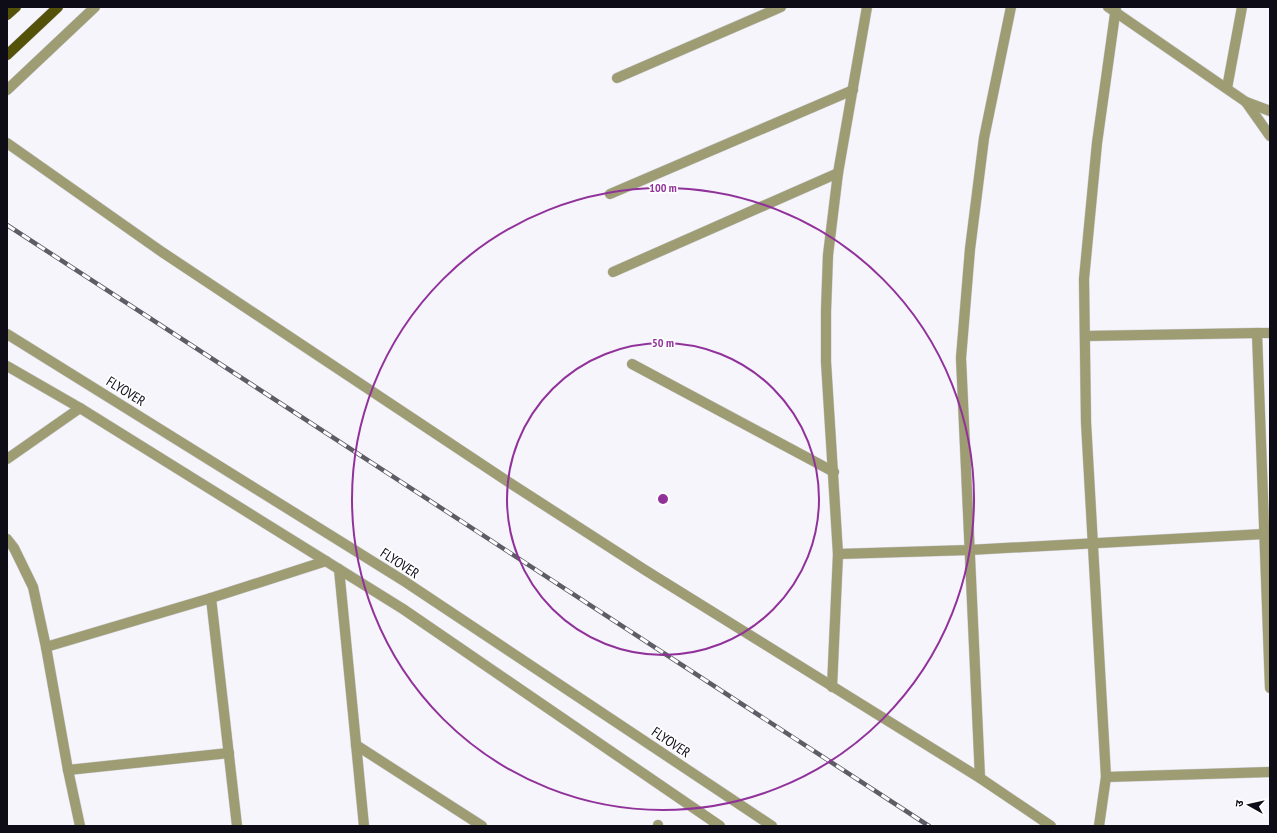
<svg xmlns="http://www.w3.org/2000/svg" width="1277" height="833" viewBox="0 0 1277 833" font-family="'PT Sans Narrow','Noto Sans Devanagari',sans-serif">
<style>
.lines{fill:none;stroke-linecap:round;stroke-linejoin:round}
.street-casing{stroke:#d1d0d7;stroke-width:11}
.primary-casing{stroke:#d1d0d7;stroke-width:11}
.street{stroke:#9d9c73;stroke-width:10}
.primary{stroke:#545109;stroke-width:10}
.rail-casing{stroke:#5e5c65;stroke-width:4.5}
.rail{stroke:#fff;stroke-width:3;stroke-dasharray:9;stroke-linecap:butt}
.ring{fill:none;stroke:#91329b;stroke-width:2}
.labels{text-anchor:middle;stroke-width:3.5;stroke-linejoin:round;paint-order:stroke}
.street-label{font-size:14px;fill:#0e0c16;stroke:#fff}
.centre{fill:#91329b;stroke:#fff;stroke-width:2}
.ring-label{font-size:12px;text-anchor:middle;font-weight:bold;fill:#91329b;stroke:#fff;stroke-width:3.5;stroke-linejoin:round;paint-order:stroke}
</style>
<rect width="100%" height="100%" fill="#f6f5fc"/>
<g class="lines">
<defs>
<g id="street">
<path d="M1108 7 1246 102 1270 111"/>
<path d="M617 78 781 7"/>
<path d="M1227 88 1242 7"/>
<path d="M7 90 95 7"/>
<path d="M1246 102 1270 136"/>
<path d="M7 143 162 252 510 483 645 570 980 778 1051 826"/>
<path d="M610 194 853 90"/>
<path d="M613 272 838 173"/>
<path d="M1270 333H1257L1270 688"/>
<path d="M7 334 404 581 772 826"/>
<path d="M1085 336 1257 333"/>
<path d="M632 364 834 472"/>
<path d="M7 366 80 408 403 609 720 826"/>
<path d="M7 459 80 408"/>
<path d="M7 539 14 548 33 587 46 647 68 770 80 826"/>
<path d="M838 554 969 550 1264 534"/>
<path d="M339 569 364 826"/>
<path d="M211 598 237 826"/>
<path d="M46 647 211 598 326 561"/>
<path d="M832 687 838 554 826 362V311L828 255 838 173 867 7"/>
<path d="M356 745 482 826"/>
<path d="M68 770 229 753"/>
<path d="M1106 777 1270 772"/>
<path d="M980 778 961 358 970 249 984 138 1011 7"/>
<path d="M658 825V826"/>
<path d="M1099 826 1106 777 1086 422 1084 279 1097 143 1116 7"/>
</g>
<g id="primary">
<path d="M7 15 16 7"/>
<path d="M7 55 58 7"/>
</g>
</defs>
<use href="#street" class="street-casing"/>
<use href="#primary" class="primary-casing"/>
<use href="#street" class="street"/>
<use href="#primary" class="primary"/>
<defs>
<path id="rail" d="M7 225 929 826"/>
</defs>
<use href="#rail" class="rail-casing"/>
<use href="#rail" class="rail"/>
</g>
<g class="ring">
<circle cx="663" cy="499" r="156"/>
<circle cx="663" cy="499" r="311"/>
</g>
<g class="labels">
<g class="street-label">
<text transform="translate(126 391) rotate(32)" y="5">FLYOVER</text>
<text transform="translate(400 563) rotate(33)" y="5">FLYOVER</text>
<text transform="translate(671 742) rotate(34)" y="5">FLYOVER</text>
</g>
</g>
<circle cx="663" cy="499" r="6" class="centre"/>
<g class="ring-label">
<text x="663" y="192">100 m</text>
<text x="663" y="347">50 m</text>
</g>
<rect width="1277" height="833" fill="none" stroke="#0e0c16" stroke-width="16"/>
<g transform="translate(1249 805) rotate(278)" stroke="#ffffff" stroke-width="3" paint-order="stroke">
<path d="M0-3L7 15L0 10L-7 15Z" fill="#0e0c16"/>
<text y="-6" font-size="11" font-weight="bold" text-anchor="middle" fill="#0e0c16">उ</text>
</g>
</svg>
